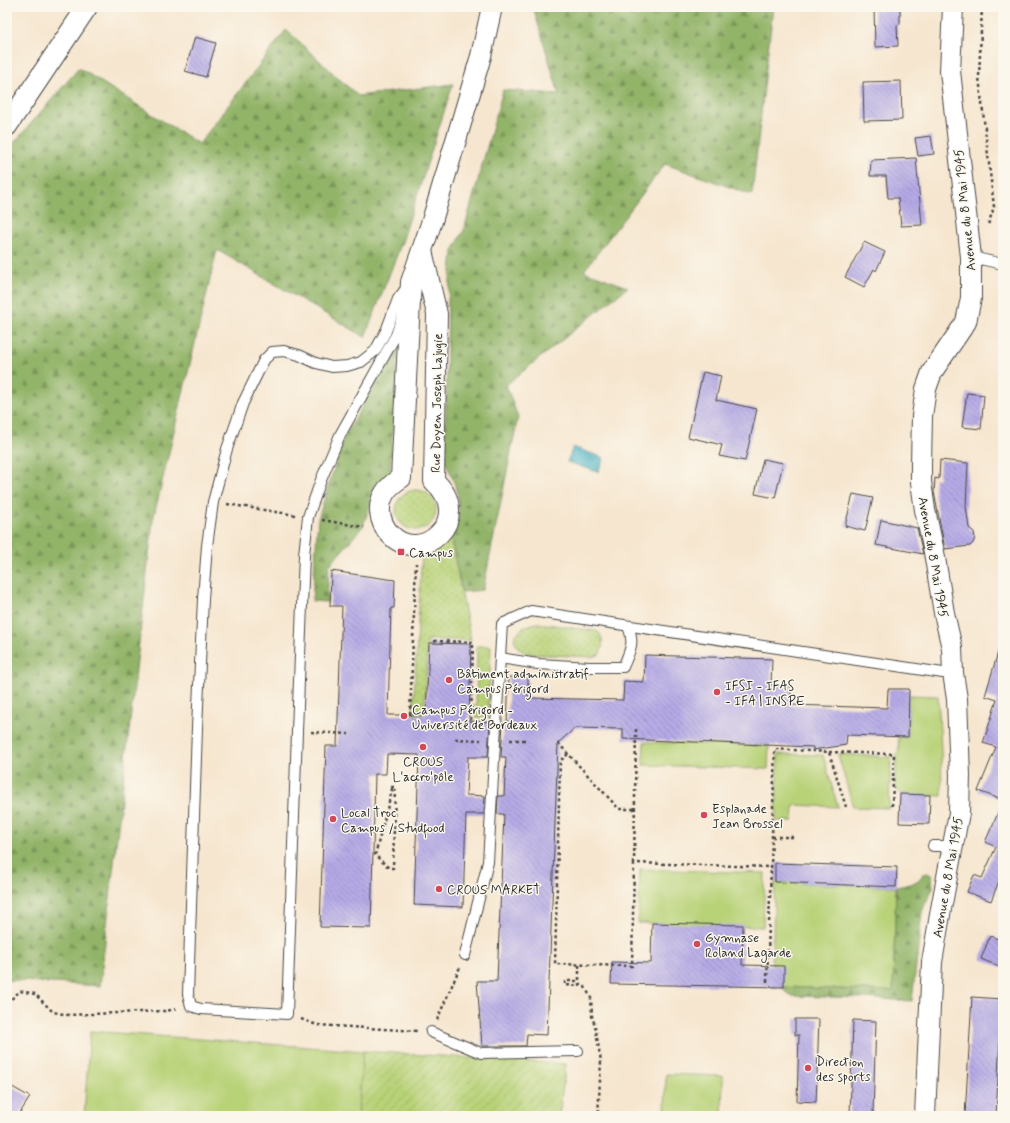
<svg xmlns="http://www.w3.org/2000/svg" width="1010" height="1123" viewBox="0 0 1010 1123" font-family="Mynerve,sans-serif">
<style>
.grass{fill:#b8d277;stroke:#727e51}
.forest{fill:url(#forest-firs);stroke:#5e704a}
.park{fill:url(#park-dots);stroke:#727e51}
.garden{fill:url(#garden-furrows);stroke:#727e51}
.water{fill:url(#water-ripples);stroke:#386e77}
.building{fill:url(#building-back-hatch)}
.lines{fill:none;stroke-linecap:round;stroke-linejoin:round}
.service-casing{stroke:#494744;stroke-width:12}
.minor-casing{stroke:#494744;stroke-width:22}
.path{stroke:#494744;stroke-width:2.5;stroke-dasharray:3 3;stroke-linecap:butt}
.service{stroke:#fff;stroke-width:10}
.minor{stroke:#fff;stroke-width:20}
.poi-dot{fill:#d1495b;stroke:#fbf7ec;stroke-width:1.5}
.labels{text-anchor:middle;stroke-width:3;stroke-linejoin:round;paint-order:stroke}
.street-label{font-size:13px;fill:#2b2b2b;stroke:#fbf7ec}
.poi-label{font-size:13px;fill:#2b2b2b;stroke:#fbf7ec;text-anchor:start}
</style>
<defs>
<pattern id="forest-firs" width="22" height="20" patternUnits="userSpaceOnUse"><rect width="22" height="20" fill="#92b468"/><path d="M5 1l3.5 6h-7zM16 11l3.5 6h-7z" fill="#779356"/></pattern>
<pattern id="park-dots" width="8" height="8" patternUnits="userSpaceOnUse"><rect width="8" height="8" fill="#b8d277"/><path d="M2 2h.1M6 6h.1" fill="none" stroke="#9eb467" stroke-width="1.8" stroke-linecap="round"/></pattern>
<pattern id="garden-furrows" width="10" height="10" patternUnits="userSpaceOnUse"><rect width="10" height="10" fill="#b8d277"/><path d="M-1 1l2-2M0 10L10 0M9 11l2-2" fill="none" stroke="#9eb467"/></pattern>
<pattern id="water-ripples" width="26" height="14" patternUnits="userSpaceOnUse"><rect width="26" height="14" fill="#46b2c3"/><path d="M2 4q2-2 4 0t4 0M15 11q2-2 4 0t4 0" fill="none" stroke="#3b919f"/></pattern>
<pattern id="building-back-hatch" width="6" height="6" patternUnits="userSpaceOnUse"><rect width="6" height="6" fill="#b6aae6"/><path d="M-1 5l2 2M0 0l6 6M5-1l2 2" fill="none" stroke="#948bbb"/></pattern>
</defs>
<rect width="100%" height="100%" fill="#fbf7ec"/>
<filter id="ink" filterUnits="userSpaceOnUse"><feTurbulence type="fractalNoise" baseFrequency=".025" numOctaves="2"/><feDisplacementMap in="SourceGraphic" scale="8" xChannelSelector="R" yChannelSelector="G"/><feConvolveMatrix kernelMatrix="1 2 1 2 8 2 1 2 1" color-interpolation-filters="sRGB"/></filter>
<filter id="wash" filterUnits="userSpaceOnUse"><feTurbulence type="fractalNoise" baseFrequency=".012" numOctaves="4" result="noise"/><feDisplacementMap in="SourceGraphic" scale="16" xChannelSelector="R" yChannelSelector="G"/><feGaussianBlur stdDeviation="0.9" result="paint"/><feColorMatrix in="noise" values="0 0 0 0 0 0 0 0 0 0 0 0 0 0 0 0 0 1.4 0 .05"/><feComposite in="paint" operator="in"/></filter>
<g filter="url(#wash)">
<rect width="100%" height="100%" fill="#f6e6cf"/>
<g class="grass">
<path d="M908 695 938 696 941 749 942 796 900 794 895 787 896 757 899 750 898 737H908Z"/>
<path d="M644 742 769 746 768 769 643 765Z"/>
<path d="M778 754 823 755 838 807 794 805 793 821H776Z"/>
<path d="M838 754 891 757 889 808 853 807Z"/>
<path d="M640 869 765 873 763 927 638 923Z"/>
<path d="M775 882 896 887 893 991 771 987Z"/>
<path d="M90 1031 363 1051 358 1116H84Z"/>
<path d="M666 1074 723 1076 722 1116H665Z"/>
</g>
<g class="forest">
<path d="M533 7H773L752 195 665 164 584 271 628 287 506 385 518 417 483 590 462 592 450 536C466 507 457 488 445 460L448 301 453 251 464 230 503 90 559 94Z"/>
<path d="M286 30 358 96 453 84 402 242 365 337 217 250 153 520 100 986 7 980V151L79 68 199 144Z"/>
<path d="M398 346 390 471 375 492 363 526 329 566 327 602 312 601 318 519 344 437Z"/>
<path d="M928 873 932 876 933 888 926 902 922 912 912 1001 864 998 792 996 784 991V987L893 991 896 887C907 885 918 884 923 874Z"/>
</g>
<g class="park">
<circle cx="416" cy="510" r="20"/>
<path d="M450 536 471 640H428L424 714H413L422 552 441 544Z"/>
<path d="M538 623 597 631C604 637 604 647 599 655L592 657 529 654C520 651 516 647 514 638 519 629 528 624 538 623Z"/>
<path d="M477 646H491L488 718 476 717Z"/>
</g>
<path class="garden" d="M363 1051 566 1064 559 1116H358Z"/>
<path class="water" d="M573 447 604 458 598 472 567 462Z"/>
<g id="blocks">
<g class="building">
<path d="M874 7H900V24L897 25 898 46 875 47Z"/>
<path d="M195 37 216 43 206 77 185 71Z"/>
<path d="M901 81 902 120 864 121 863 82Z"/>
<path d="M931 136 934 154 918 156 915 138Z"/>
<path d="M916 158 922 225 901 226 898 198H888L886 176H870L871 160Z"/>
<path d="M864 242 885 252 876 271 874 269 864 287 845 277Z"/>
<path d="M703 372 721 376 716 400 757 409 745 461 719 456 722 445 688 437Z"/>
<path d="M967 393 984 395 981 429 962 427Z"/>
<path d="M763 459 783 463 775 498 755 494Z"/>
<path d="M940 460 968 463 966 506 969 528 974 532 975 538 973 543 970 546 945 549 934 492 935 478 939 479Z"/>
<path d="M853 494 873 498 865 531 845 526Z"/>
<path d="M881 520 917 528 923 554 876 545Z"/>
<path d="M331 571 395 580 394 608H391L388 715H426L429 643 471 644 469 721 490 722 488 757H468L466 795 485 796 484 814H466L463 907 414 905 419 755 387 754 386 774H375L371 928 320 927 326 746H337L342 606H330Z"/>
<path d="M999 649 1003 650V800L978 791 996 747 983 743 997 700 985 696Z"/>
<path d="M645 655 772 659 771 685 791 686V705L887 708 888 689H909L908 737 847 735 846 745 813 750V747L623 739V729L575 728 558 743 547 1035 527 1034 526 1046H482L477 981H497L504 814H497L498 796H504L506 757H501L503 723H507L509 677 528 678V698L623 700 624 681 644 682Z"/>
<path d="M900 794 930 795 929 824 899 823Z"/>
<path d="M1003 802V871L991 901 967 892 974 875 982 878 996 847 985 842Z"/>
<path d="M775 863 897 867 896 887 775 882Z"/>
<path d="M652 923 743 925 742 965 784 966V987L611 984 612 962 651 963Z"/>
<path d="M990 936 1003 941V968L981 959Z"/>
<path d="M972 997 1002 999 996 1116H965Z"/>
<path d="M795 1019H819L816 1102 797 1101 799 1035H795Z"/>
<path d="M853 1020 876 1021 873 1114H865V1116H850Z"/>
<path d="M7 1084 30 1097 18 1116H7Z"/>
</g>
</g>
</g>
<g filter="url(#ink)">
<use href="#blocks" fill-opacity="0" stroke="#494744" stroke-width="1"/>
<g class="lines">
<defs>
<g id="service">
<path d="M971 257 1003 264"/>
<path d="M411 282 403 314 396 335 340 435 321 480 308 517 304 555 297 731 287 1014 201 1009 191 1006 188 994 197 728 203 599 207 546 213 502 227 449 243 403 264 360 272 352 284 351 299 355 316 363 332 367 347 366 361 362 375 351 386 331 398 299Z"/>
<path d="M500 658 538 664 590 667H623C630 651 635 643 628 626"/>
<path d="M933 846H953"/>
<path d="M465 955 488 862 502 624 531 611 943 673H953"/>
<path d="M431 1032 481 1053 578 1051"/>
</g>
<g id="minor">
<path d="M7 126 87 7"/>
<path d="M422 251 437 314 434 481C476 519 420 567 390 534 384 528 381 521 380 512 379 496 388 486 401 478L411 282 432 221 481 56 492 7"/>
<path d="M925 1116 932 962 941 909 959 813 960 775 957 699 953 673 952 648 944 613 934 552 925 510 921 482V464L922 416 926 389 932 372 966 322 971 298V257L950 71 953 7"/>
</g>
</defs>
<use href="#service" class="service-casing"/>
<use href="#minor" class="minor-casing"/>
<g class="path">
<path d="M982 7 979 77 994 207 988 225"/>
<path d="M227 504 295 515"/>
<path d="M322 520 364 527"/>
<path d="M434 641 473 642 471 721"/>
<path d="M528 685 532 686"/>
<path d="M410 715 416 563"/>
<path d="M636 729 634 863 771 867 775 749 829 752 846 807"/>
<path d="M311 732 349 734"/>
<path d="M455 739 481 740"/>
<path d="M510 740H527"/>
<path d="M558 743 619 809H636"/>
<path d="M829 752 894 754 892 808"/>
<path d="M568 754 560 761 555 964 632 966 634 863"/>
<path d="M391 787H395L393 868H389L375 855 392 790Z"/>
<path d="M772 837H793"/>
<path d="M579 965V986L565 985V981H576L585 987 591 998 592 1016 595 1026 601 1061 598 1116"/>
<path d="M767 982 771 867"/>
<path d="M7 1003 20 991 35 994 53 1012 68 1015 165 1011 176 1009"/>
<path d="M301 1019 317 1025 417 1031"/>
<path d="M437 1020 460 967"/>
</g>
<use href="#service" class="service"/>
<use href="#minor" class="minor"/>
</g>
</g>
<g class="poi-dot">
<rect x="397" y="548" width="8" height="8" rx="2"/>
<circle cx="449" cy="680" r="4"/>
<circle cx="717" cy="692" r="4"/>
<circle cx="404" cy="716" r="4"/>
<circle cx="423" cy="747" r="4"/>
<circle cx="704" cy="815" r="4"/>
<circle cx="333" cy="819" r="4"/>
<circle cx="439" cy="889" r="4"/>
<circle cx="697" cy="944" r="4"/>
<circle cx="808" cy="1068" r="4"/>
</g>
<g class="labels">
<g class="street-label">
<text transform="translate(964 210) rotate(-96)" y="5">Avenue du 8 Mai 1945</text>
<text transform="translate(436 403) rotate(-89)" y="5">Rue Doyen Joseph Lajugie</text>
<text transform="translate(934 557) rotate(80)" y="5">Avenue du 8 Mai 1945</text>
<text transform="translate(947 877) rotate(-80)" y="5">Avenue du 8 Mai 1945</text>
</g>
<g class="poi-label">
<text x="409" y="557">Campus</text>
<text x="457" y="678">Bâtiment administratif<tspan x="457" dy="15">Campus Périgord</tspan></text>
<text x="725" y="690">IFSI - IFAS<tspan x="725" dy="15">- IFA | INSPE</tspan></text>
<text x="412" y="714">Campus Périgord -<tspan x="412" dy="15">Université de Bordeaux</tspan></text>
<text x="423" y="766" text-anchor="middle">CROUS<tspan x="423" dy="15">L'accro'pôle</tspan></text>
<text x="712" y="813">Esplanade<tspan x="712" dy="15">Jean Brossel</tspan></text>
<text x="341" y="817">Local Troc<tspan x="341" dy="15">Campus / Studfood</tspan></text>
<text x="447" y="894">CROUS MARKET</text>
<text x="705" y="942">Gymnase<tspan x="705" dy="15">Roland Lagarde</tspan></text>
<text x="816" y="1066">Direction<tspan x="816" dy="15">des sports</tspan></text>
</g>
</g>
<rect width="1010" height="1123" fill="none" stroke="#fbf7ec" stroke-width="24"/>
</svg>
